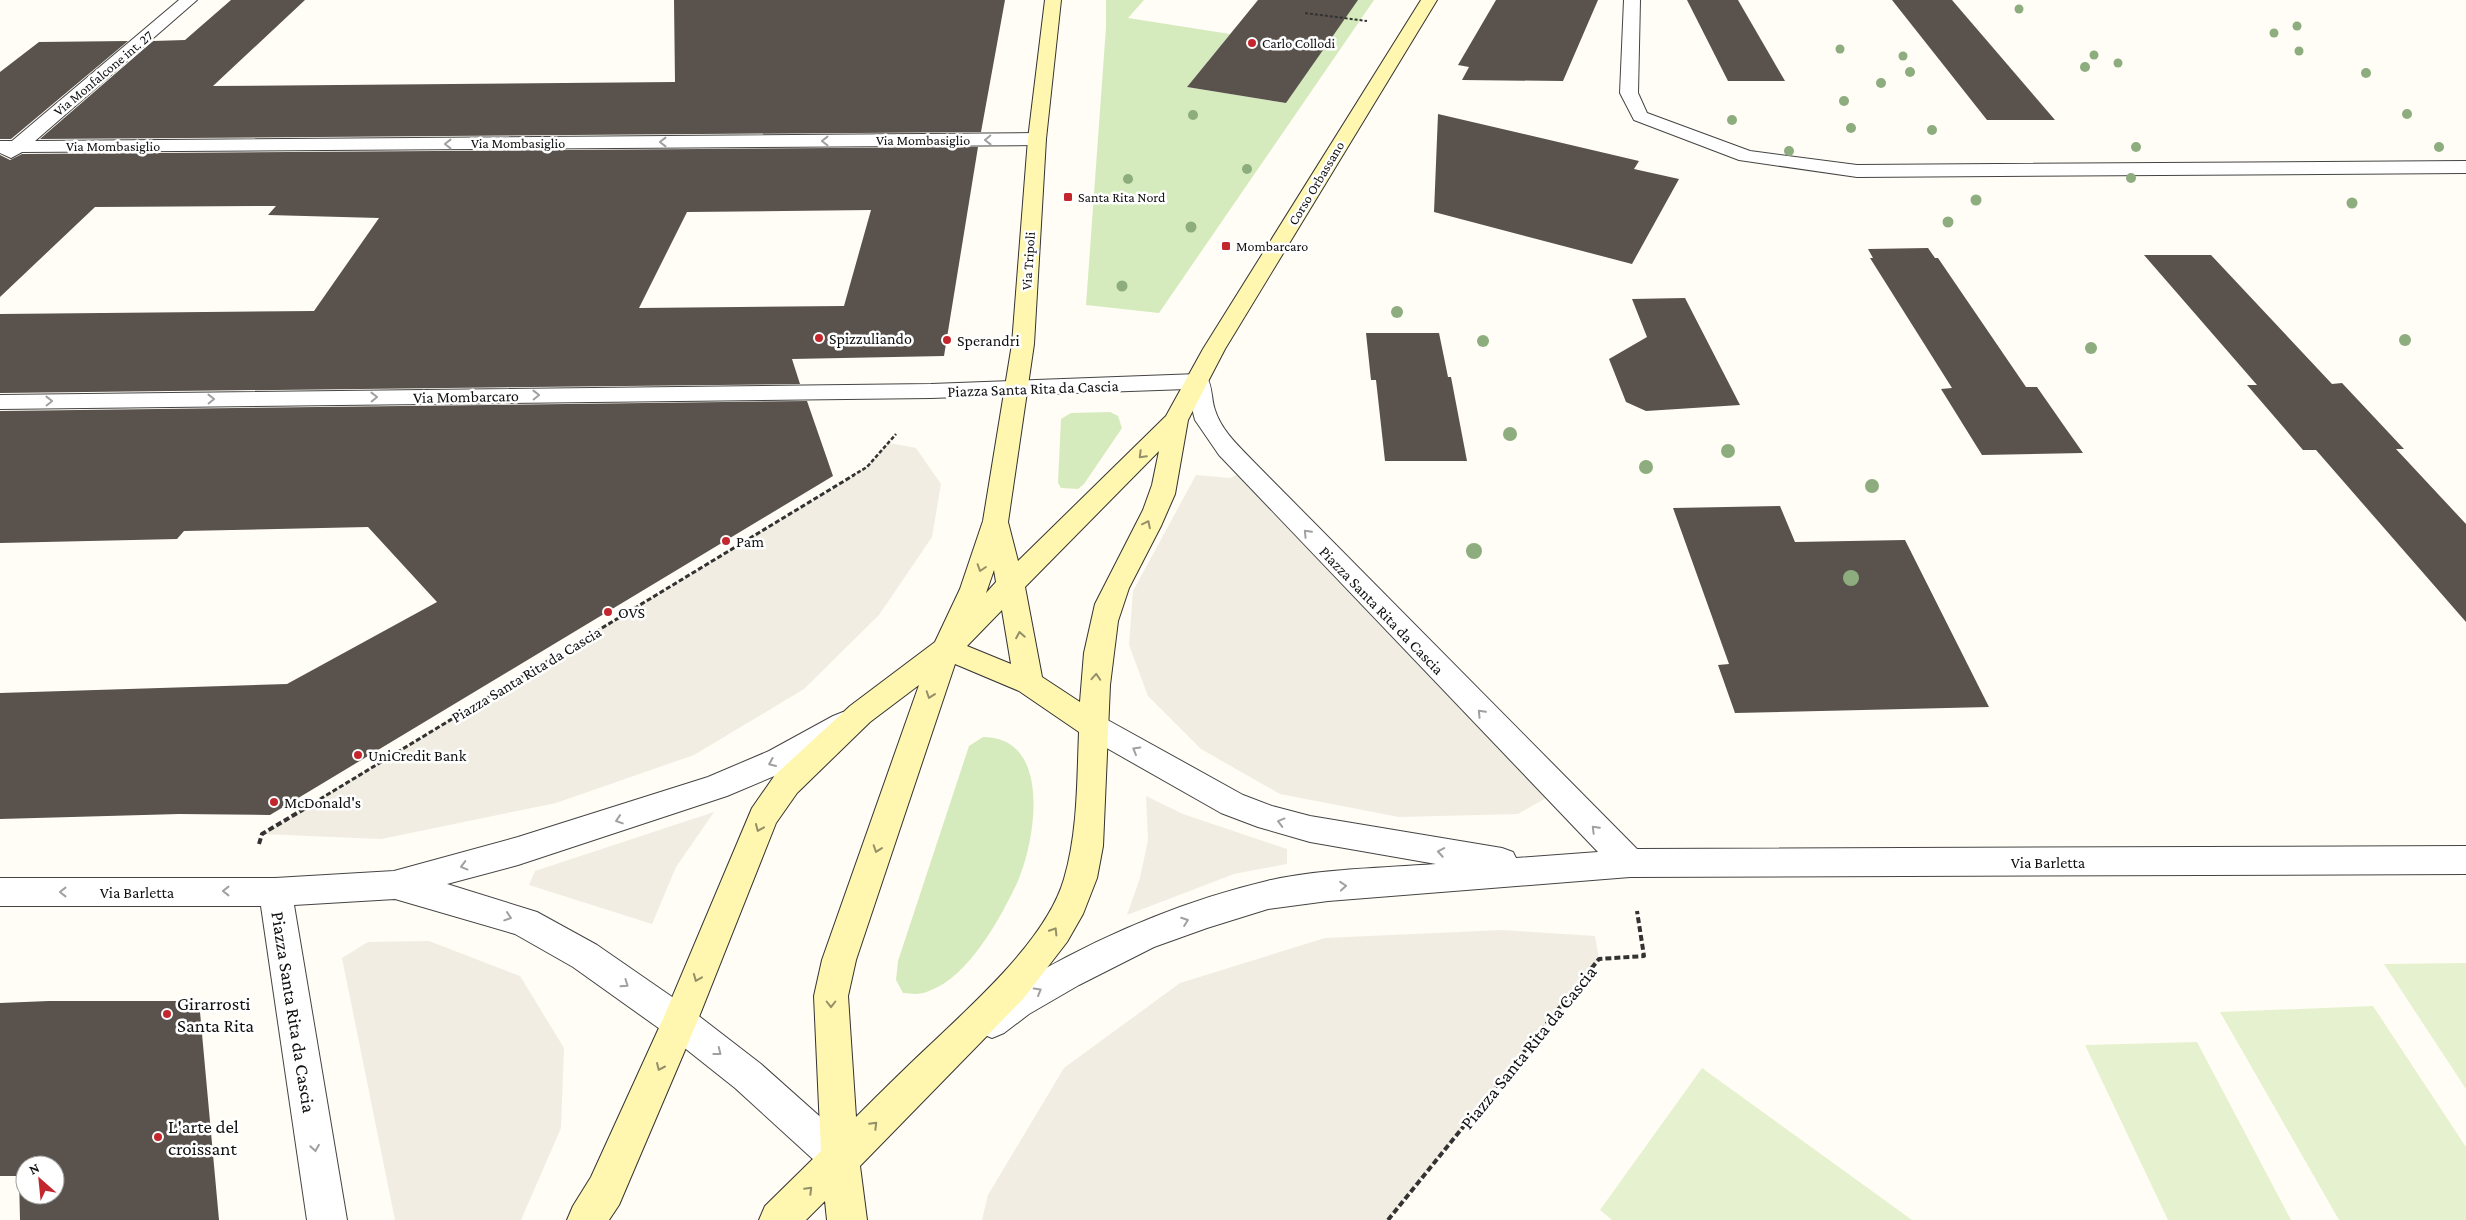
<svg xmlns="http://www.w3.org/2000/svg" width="2466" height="1220" viewBox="0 0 2466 1220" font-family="'Crimson Pro',serif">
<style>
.green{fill:#d5ebbd}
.pitch{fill:#e6f2cf}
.plaza{fill:#f1ede2}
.building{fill:#5a524d;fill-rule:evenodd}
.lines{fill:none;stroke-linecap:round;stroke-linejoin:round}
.lane-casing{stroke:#444;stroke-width:2}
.street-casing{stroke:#444;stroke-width:2}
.secondary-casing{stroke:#333;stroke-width:2}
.path-far3{stroke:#333;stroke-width:2;stroke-dasharray:3 2;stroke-linecap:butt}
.path-far2{stroke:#333;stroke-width:2.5;stroke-dasharray:4 2;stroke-linecap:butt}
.path-far1{stroke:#333;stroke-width:3;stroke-dasharray:5 2.5;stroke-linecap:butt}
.path{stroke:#333;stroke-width:4;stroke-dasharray:6 3;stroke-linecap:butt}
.lane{fill:#fff;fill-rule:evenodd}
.street{fill:#fff;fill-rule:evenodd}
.secondary{fill:#fff6b0;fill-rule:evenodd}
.tree{fill:#8dad7f}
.oneway{stroke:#a0a0a0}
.oneway2{stroke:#948f68}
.poi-dot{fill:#c4262e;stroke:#fff;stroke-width:2}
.labels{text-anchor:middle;stroke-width:5;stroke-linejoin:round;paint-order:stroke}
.far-poi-label{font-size:14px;fill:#111;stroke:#fff;text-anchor:start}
.far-street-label{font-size:14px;fill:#111;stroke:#fff}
.poi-label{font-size:16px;fill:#111;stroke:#fff;text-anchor:start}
.street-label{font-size:16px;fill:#111;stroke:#fff}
.near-poi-label{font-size:19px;fill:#111;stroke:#fff;text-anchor:start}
.near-street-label{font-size:19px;fill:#111;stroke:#fff}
</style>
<rect width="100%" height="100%" fill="#fffdf5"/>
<g class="green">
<path d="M1106 0H1144L1128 18 1230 34 1187 87 1286 103 1316 60 1275 53 1315 0H1374L1159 313 1086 305 1106 27Z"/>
<path d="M1110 412 1118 416 1122 428 1084 484 1078 489 1061 488 1058 483 1061 419 1071 413Z"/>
<path d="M983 737C1052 737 1036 839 1018 881 1001 917 969 977 929 991 920 995 913 994 903 993L896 980 898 961 969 746Z"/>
</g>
<g class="pitch">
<path d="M2466 963V1089L2384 964Z"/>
<path d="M2373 1006 2466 1147V1220H2339L2220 1012Z"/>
<path d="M2197 1042 2291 1220H2168L2085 1045Z"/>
<path d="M1702 1068 1912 1220H1612L1600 1210Z"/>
</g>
<g class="plaza">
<path d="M889 443 916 448 941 484 932 537 879 615 804 689 694 755 556 803 381 839 262 834 867 467Z"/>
<path d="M1247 470 1557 792 1518 814 1399 817 1280 794 1201 749 1148 696 1129 645 1133 591 1196 475 1230 478Z"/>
<path d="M1146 796 1183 814 1287 849V864L1234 874 1127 915 1140 878 1148 840Z"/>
<path d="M714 812 676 867 652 924 529 885 535 871Z"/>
<path d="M1502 930 1595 936 1599 959 1388 1220H982L988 1195 1064 1068 1180 983 1325 938Z"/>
<path d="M429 941 520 976 564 1048 561 1128 521 1220H395L342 958 368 942Z"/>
</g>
<g class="building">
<path d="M231 0H305L213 86 675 82 674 0H1005L981 132 40 139 153 41 185 40Z"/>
<path d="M1258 0H1358L1286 103 1187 87Z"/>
<path d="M1496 0H1598L1563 81 1462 80 1469 67 1458 65Z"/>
<path d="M1687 0H1738L1785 81H1728Z"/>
<path d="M1892 0H1952L2055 120H1987Z"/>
<path d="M128 41 11 139H0V72L39 42Z"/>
<path d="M1438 114 1639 161 1634 169 1679 179 1632 264 1434 212Z"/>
<path d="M978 147 944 356 792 359 800 384 0 393V314L314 311 379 218 268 215 276 206 95 207 0 297V155L10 160 22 154ZM871 210 844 306 639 308 687 212Z"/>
<path d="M1928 248 1935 258H1938L2026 387H2037L2083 453 1982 455 1941 389 1952 388 1870 258H1873L1868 249Z"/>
<path d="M2144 255H2211L2332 384 2342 383 2404 449H2396L2466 524V622L2316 450H2303L2247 385H2257Z"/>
<path d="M1685 298 1740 405 1646 411 1626 402 1609 359 1647 337 1632 299Z"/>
<path d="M1366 333H1439L1448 377H1451L1467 461H1385L1376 380H1371Z"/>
<path d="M807 401 833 476 270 815 179 814 0 819V693L287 684 437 602 368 527 184 531 177 539 0 543V411Z"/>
<path d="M1780 506 1795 542 1905 540 1989 707 1735 713 1718 665 1729 664 1673 508Z"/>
<path d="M49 1001H199L219 1220H20L19 1176H0V1003ZM25 1165H55V1195H25Z"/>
</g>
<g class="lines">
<defs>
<path id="lane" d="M1624 0H1640L1638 93 1647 113 1750 151 1857 165 2466 161V173L1857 177 1739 160 1634 120 1620 93Z"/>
<g id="street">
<path d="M179 0H197L35 141 1037 133 1044 135 1046 139 1044 143 1037 145 22 152 11 158 0 153V141H12Z"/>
<path d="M1198 374 1206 376C1213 386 1211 399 1215 410 1222 432 1241 448 1256 464L1637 849 2466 846V874L1630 877 1328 901 1268 909 1207 928 1154 947 1079 985 1029 1014 1004 1033 992 1038 980 1033 974 1021C985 997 1017 985 1039 972 1110 932 1187 900 1267 881 1317 869 1383 868 1436 864L1310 842 1258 827 1221 813 1082 734 1078 726 1082 718 1093 714 1104 718 1243 795 1272 806 1310 816 1502 848 1513 852 1516 858 1598 852 1219 455 1195 420 1187 389 931 398 0 409V395L931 384Z"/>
<path d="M843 712 853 716 858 724 853 732 791 769 727 796 518 865 447 884 537 912 597 945 691 1010 761 1064 853 1146 859 1159 853 1172 840 1178 827 1172 735 1088 667 1034 573 967 515 934 395 899 294 905 347 1220H307L261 906H0V878H275L394 871 518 837 708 777 769 751 833 716Z"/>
</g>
<path id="secondary" d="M1045 0H1061L1046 139 1034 344 1008 522 1018 561 1166 416 1203 349 1421 0H1437L1225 349 1188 420 1175 494 1161 526 1129 588 1118 621 1110 685 1103 846 1097 878 1083 914 1067 942 1023 999 860 1166 867 1220H827L825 1201 806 1220H759L765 1206 821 1151 814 996 822 960 919 685 870 722 797 793 776 823 697 1022 619 1205 609 1220H567L573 1206 591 1177 663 1019 752 808 775 775 850 706 935 642 960 589 983 521 1012 344 1028 139ZM1159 451 1152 485 1143 510 1095 604 1084 653 1080 702 1042 677 1025 587ZM994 570 996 582 986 593ZM1002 610 1011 664 967 646ZM955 664 1019 691 1079 732C1077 780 1078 832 1064 879 1047 938 976 1001 932 1043 906 1067 881 1092 856 1117L848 996 856 960Z"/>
</defs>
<use href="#lane" class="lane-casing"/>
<use href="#street" class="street-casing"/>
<use href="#secondary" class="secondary-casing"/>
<path class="path-far3" d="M1305 13 1367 21"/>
<path class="path-far2" d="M852 476 867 467 896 434"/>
<path class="path-far1" d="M307 807 854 475"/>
<g class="path">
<path d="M259 844 262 834 309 806"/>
<path d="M1388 1220 1599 959 1644 956 1637 911"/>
</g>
<use href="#lane" class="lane"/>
<use href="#street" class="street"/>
<use href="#secondary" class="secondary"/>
</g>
<g class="tree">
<circle cx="2019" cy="9" r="4.5"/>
<circle cx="2297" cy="26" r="4.5"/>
<circle cx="2274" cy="33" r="4.5"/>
<circle cx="1840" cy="49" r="4.5"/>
<circle cx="2299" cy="51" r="4.5"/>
<circle cx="2094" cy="55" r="4.5"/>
<circle cx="1903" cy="56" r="4.5"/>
<circle cx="2118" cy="63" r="4.5"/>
<circle cx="2085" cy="67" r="5"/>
<circle cx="1910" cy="72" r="5"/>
<circle cx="2366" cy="73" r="5"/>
<circle cx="1881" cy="83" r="5"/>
<circle cx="1844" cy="101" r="5"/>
<circle cx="2407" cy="114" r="5"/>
<circle cx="1193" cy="115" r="5"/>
<circle cx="1732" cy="120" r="5"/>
<circle cx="1851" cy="128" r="5"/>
<circle cx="1932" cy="130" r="5"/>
<circle cx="2136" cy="147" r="5"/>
<circle cx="2439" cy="147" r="5"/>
<circle cx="1789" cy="151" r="5"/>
<circle cx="1247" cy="169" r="5"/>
<circle cx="2131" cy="178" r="5"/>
<circle cx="1128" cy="179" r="5"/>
<circle cx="1976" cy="200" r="5.5"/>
<circle cx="2352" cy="203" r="5.5"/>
<circle cx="1948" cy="222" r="5.5"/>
<circle cx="1191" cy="227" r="5.5"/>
<circle cx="1122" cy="286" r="5.5"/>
<circle cx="1397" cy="312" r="6"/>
<circle cx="2405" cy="340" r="6"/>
<circle cx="1483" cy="341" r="6"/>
<circle cx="2091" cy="348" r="6"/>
<circle cx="1510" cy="434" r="7"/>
<circle cx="1728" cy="451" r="7"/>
<circle cx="1646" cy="467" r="7"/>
<circle cx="1872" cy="486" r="7"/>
<circle cx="1474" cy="551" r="8"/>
<circle cx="1851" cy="578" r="8"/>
</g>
<defs><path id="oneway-chevron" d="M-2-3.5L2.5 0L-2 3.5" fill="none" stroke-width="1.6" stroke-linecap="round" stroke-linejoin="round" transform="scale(1.25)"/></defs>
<g class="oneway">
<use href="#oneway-chevron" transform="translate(988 140) rotate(179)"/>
<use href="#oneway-chevron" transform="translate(825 141) rotate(180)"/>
<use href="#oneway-chevron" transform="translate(663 142) rotate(180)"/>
<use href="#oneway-chevron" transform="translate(448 144) rotate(180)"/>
<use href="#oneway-chevron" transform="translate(536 395) rotate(-1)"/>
<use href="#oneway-chevron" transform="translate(374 397) rotate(-1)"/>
<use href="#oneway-chevron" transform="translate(211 399) rotate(-1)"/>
<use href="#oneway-chevron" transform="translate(49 401) rotate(-1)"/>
<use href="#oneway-chevron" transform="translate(1307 533) rotate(-134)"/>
<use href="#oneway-chevron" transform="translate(1481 713) rotate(-134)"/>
<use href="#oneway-chevron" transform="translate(1136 750) rotate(-150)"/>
<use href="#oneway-chevron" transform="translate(772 763) rotate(157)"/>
<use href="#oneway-chevron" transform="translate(619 820) rotate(162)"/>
<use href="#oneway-chevron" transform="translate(1281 822) rotate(-165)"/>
<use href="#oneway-chevron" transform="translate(1595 829) rotate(-135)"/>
<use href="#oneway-chevron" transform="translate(1441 852) rotate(-170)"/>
<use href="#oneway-chevron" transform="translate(464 866) rotate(165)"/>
<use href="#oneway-chevron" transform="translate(1343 886) rotate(-5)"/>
<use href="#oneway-chevron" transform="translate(226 891) rotate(180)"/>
<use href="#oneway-chevron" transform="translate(63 892) rotate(180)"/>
<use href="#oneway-chevron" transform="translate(508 917) rotate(18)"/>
<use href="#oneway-chevron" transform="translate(1185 921) rotate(-20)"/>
<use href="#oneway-chevron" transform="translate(625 984) rotate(35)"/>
<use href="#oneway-chevron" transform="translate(1038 991) rotate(-30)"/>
<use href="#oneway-chevron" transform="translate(718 1052) rotate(38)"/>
<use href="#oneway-chevron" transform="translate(315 1148) rotate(81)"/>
</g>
<g class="oneway2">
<use href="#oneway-chevron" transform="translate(1142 455) rotate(135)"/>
<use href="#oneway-chevron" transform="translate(1147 524) rotate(-64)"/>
<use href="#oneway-chevron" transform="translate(981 568) rotate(108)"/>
<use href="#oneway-chevron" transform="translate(1020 635) rotate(-100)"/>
<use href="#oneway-chevron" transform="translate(1096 677) rotate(-86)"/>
<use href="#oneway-chevron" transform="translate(930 695) rotate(109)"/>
<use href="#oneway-chevron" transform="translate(759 828) rotate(113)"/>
<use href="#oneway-chevron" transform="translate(877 849) rotate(109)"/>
<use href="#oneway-chevron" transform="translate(1054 931) rotate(-58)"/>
<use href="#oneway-chevron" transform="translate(697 978) rotate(112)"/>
<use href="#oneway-chevron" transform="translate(831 1004) rotate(90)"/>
<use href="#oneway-chevron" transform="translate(660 1067) rotate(114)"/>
<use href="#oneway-chevron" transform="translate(874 1125) rotate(-45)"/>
<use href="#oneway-chevron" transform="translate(809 1190) rotate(-45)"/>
</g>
<g class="poi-dot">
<circle cx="1252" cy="43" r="5"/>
<rect x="1063" y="192" width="10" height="10" rx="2.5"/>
<rect x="1221" y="241" width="10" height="10" rx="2.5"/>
<circle cx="819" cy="338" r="5"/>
<circle cx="947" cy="340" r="5"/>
<circle cx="726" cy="541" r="5"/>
<circle cx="608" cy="612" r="5"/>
<circle cx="358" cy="755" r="5"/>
<circle cx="274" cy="802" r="5"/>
<circle cx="167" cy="1014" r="5"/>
<circle cx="158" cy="1137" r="5"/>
</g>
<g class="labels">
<g class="far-poi-label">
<text x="1262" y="48">Carlo Collodi</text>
<text x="1078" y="202">Santa Rita Nord</text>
<text x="1236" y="251">Mombarcaro</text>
</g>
<g class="far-street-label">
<text transform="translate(103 73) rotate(-40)" y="5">Via Monfalcone int. 27</text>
<text x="923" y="145">Via Mombasiglio</text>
<text x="518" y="148">Via Mombasiglio</text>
<text x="113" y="151">Via Mombasiglio</text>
<text transform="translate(1316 183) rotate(-59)" y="5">Corso Orbassano</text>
<text transform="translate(1028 261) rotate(-86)" y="5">Via Tripoli</text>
</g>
<g class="poi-label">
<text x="829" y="344">Spizzuliando</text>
<text x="957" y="346">Sperandri</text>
<text x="736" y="547">Pam</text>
<text x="618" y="618">OVS</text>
<text x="368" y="761">UniCredit Bank</text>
<text x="284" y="808">McDonald's</text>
</g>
<g class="street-label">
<text transform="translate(1033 388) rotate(-2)" y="6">Piazza Santa Rita da Cascia</text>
<text transform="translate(466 396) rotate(-1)" y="6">Via Mombarcaro</text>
<text transform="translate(1382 610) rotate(46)" y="6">Piazza Santa Rita da Cascia</text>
<text transform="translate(526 674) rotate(-31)" y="6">Piazza Santa Rita da Cascia</text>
<text x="2048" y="868">Via Barletta</text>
<text x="137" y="898">Via Barletta</text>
</g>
<g class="near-poi-label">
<text x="177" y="1010">Girarrosti<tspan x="177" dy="22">Santa Rita</tspan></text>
<text x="168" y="1133">L'arte del<tspan x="168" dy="22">croissant</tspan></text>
</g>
<g class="near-street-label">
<text transform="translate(294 1012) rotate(81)" y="7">Piazza Santa Rita da Cascia</text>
<text transform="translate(1528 1047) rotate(-51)" y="7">Piazza Santa Rita da Cascia</text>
</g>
</g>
<g transform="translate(40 1180) rotate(333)"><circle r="24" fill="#ffffff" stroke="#a0a0a0"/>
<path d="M0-4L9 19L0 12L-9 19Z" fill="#c4262e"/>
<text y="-8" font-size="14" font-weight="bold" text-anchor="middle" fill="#111111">N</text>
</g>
</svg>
